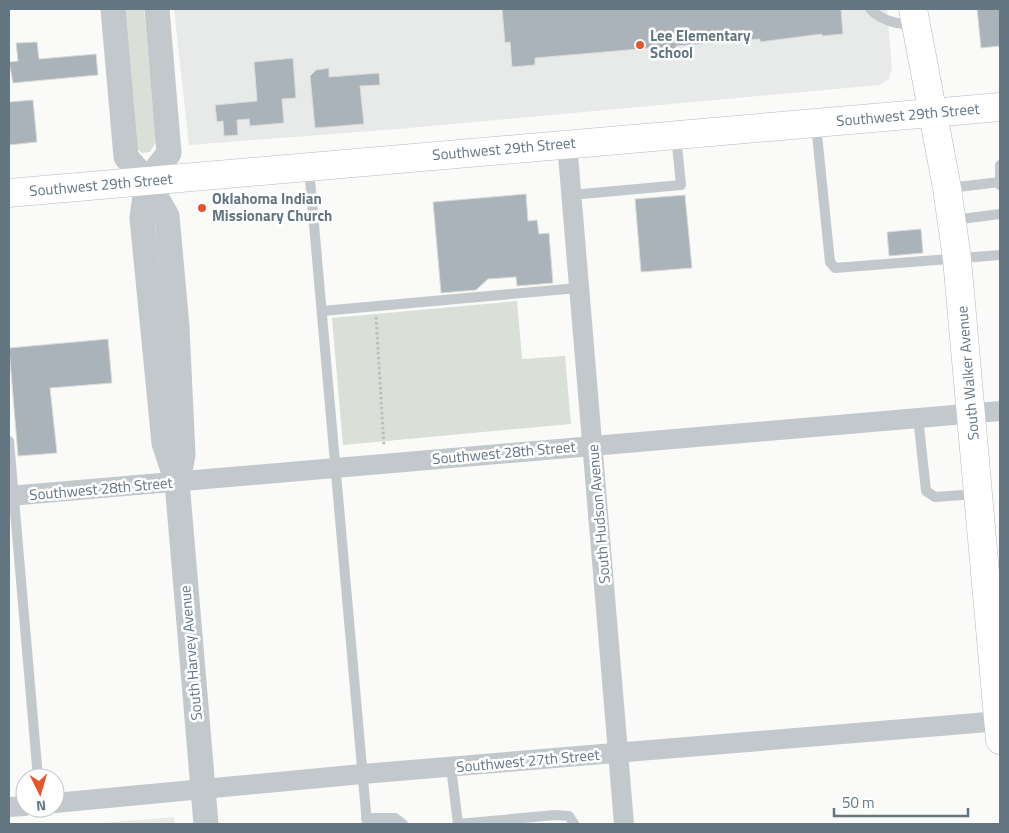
<svg xmlns="http://www.w3.org/2000/svg" width="1009" height="833" viewBox="0 0 1009 833" font-family="'Titillium Web',sans-serif">
<style>
.built{fill:#e8e9e9}
.green{fill:#dadfd7}
.building{fill:#aab3b9;stroke:#dcdcda}
.lines{fill:none;stroke-linecap:round;stroke-linejoin:round}
.secondary-casing{stroke:#b3babf;stroke-width:29}
.path{stroke:#bbbfc2;stroke-width:3;stroke-dasharray:2.5 2.5;stroke-linecap:butt}
.service{stroke:#c3c8cc;stroke-width:10}
.minor{stroke:#c3c8cc;stroke-width:20}
.tertiary{stroke:#c3c8cc;stroke-width:25}
.secondary{stroke:#fff;stroke-width:28}
.poi-dot{fill:#e4572e;stroke:#fff;stroke-width:2}
.labels{text-anchor:middle;stroke-width:5;stroke-linejoin:round;paint-order:stroke}
.poi-label{font-size:15px;font-weight:bold;fill:#657683;stroke:#fff;text-anchor:start}
.street-label{font-size:15px;fill:#657683;stroke:#fff}
</style>
<rect width="100%" height="100%" fill="#fafaf8"/>
<g class="built">
<path d="M174 9H887L892 69 889 79 879 85 398 129 189 145Z"/>
<path d="M174 817 175 824H91Z"/>
</g>
<g class="green">
<path d="M121 9H144L156 142 150 152 142 153 136 148Z"/>
<path d="M517 301 522 359 565 356 571 424 343 445 332 318Z"/>
</g>
<g class="building">
<path d="M502 9H841L843 34 822 36V34L760 42V39L676 46V49L652 51 651 48 535 58V65L512 67 510 42 505 43Z"/>
<path d="M977 9H1000V46L981 48Z"/>
<path d="M37 42 39 59 96 54 98 75 13 83 9 62 18 61 16 43Z"/>
<path d="M293 58 296 98 282 99 284 123 250 126 249 119 237 120 238 135 224 136 223 121 217 122 215 105 257 101 254 62Z"/>
<path d="M329 68V77L379 73 380 85 360 86 364 124 315 128 310 76 316 70Z"/>
<path d="M33 100 37 142 9 145V102Z"/>
<path d="M526 194 528 221 537 220 539 234 549 233 553 283 517 286 516 277 488 279 476 290 441 293 433 202Z"/>
<path d="M685 195 692 268 641 272 635 199Z"/>
<path d="M921 229 923 253 889 256 887 232Z"/>
<path d="M108 339 112 383 50 388 57 453 18 456 9 348Z"/>
</g>
<g class="lines">
<defs>
<g id="secondary">
<path d="M913 9 947 188 957 259 1000 740"/>
<path d="M9 193 1000 107"/>
</g>
</defs>
<use href="#secondary" class="secondary-casing"/>
<path class="path" d="M376 317 384 446"/>
<g class="service">
<path d="M870 9C883 22 897 23 914 26"/>
<path d="M816 125 830 262 835 268 1000 255"/>
<path d="M1000 165V185"/>
<path d="M309 168 367 824"/>
<path d="M949 188 1000 182"/>
<path d="M571 195 681 185 676 135"/>
<path d="M953 220 1000 214"/>
<path d="M322 311 578 288"/>
<path d="M918 417 926 491 935 497 976 494"/>
<path d="M9 441 38 778"/>
<path d="M451 767 458 824"/>
<path d="M366 818H395L403 824"/>
<path d="M458 824 555 815 569 816 574 824"/>
</g>
<g class="minor">
<path d="M567 143 624 824"/>
<path d="M9 496 1000 411"/>
<path d="M55 803 362 774 1000 721"/>
<path d="M9 807 25 806"/>
</g>
<g class="tertiary">
<path d="M113 9 126 157 147 181 167 216 177 327 183 455 179 475"/>
<path d="M157 9 169 153 147 181 142 218 164 443 177 482 206 824"/>
</g>
<use href="#secondary" class="secondary"/>
</g>
<g class="poi-dot">
<circle cx="640" cy="45" r="5"/>
<circle cx="202" cy="208" r="5"/>
</g>
<g class="labels">
<g class="poi-label">
<text x="650" y="41">Lee Elementary<tspan x="650" dy="17">School</tspan></text>
<text x="212" y="204">Oklahoma Indian<tspan x="212" dy="17">Missionary Church</tspan></text>
</g>
<g class="street-label">
<text transform="translate(908 115) rotate(-5)" y="5">Southwest 29th Street</text>
<text transform="translate(504 149) rotate(-5)" y="5">Southwest 29th Street</text>
<text transform="translate(101 185) rotate(-5)" y="5">Southwest 29th Street</text>
<text transform="translate(968 373) rotate(-95)" y="5">South Walker Avenue</text>
<text transform="translate(504 453) rotate(-5)" y="5">Southwest 28th Street</text>
<text transform="translate(101 489) rotate(-5)" y="5">Southwest 28th Street</text>
<text transform="translate(599 514) rotate(-95)" y="5">South Hudson Avenue</text>
<text transform="translate(191 653) rotate(-95)" y="5">South Harvey Avenue</text>
<text transform="translate(528 761) rotate(-5)" y="5">Southwest 27th Street</text>
</g>
</g>
<rect width="1009" height="833" fill="none" stroke="#657683" stroke-width="20"/>
<g transform="translate(40 793) rotate(175)"><circle r="24" fill="#ffffff" stroke="#c1c8cd"/>
<path d="M0-4L9 19L0 12L-9 19Z" fill="#e4572e"/>
<text y="-8" font-size="14" font-weight="bold" text-anchor="middle" fill="#657683">N</text>
</g>
<path d="M834 808v8h134v-8" fill="none" stroke="#657683" stroke-width="2.5"/>
<text x="842" y="808" font-size="15" fill="#657683" stroke="#ffffff" stroke-width="4" paint-order="stroke">50 m</text>
</svg>
